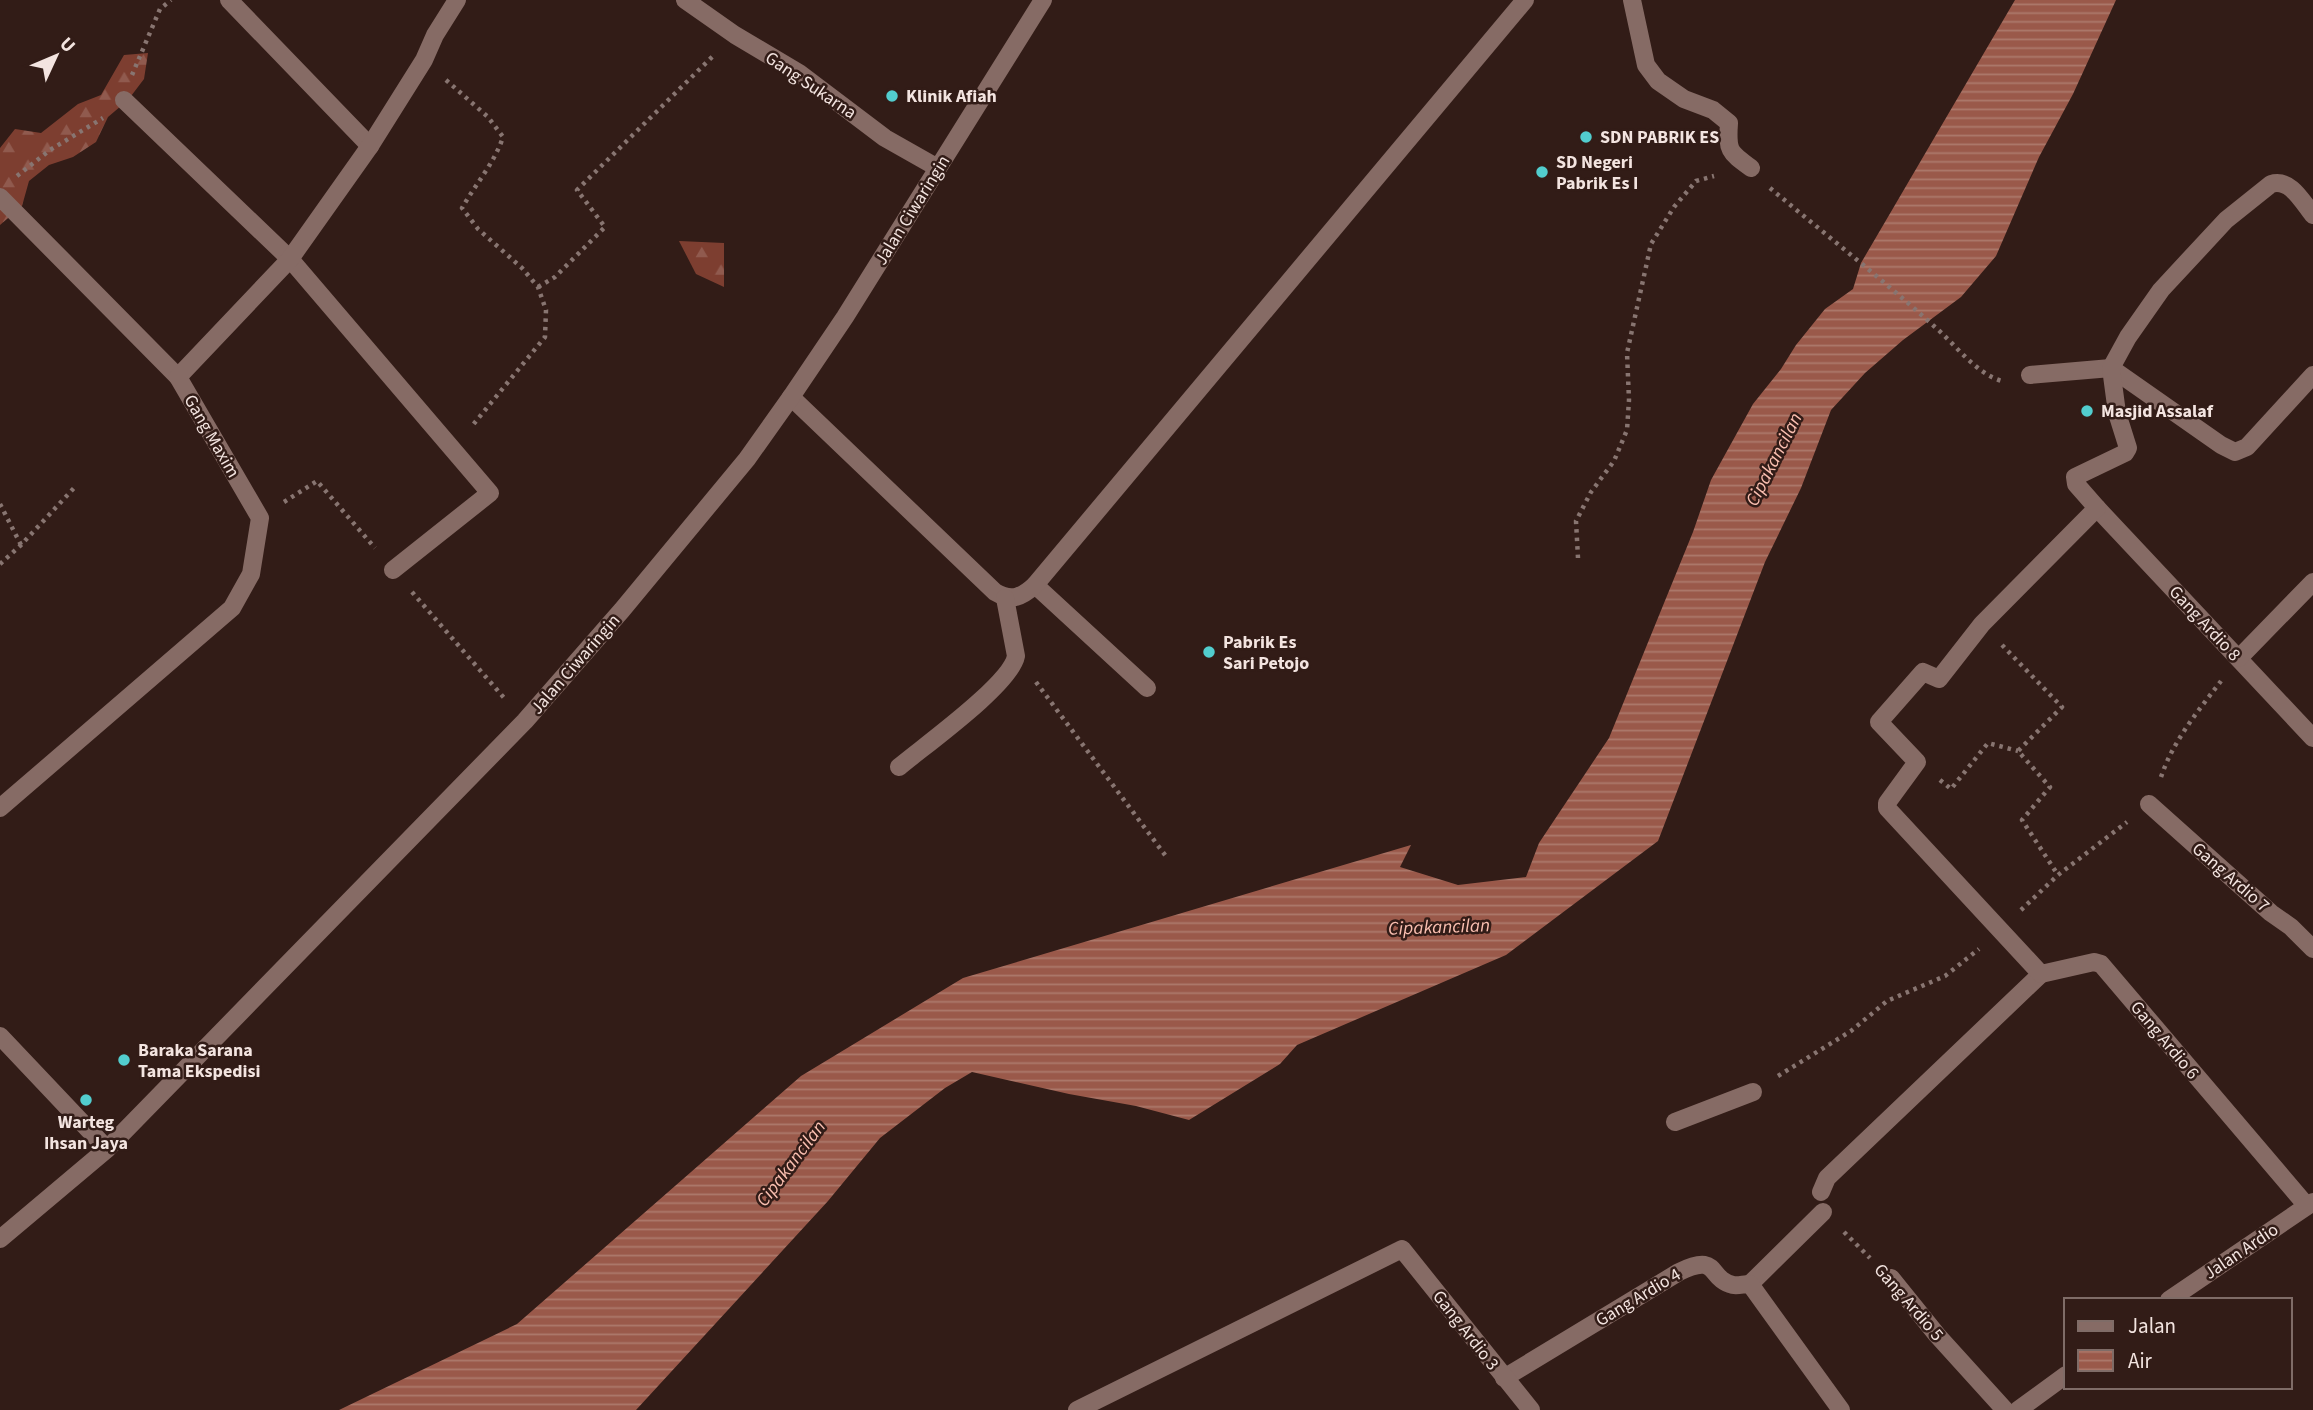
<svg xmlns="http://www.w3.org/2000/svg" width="2313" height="1410" viewBox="0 0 2313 1410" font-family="'Source Sans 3',sans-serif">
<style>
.forest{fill:url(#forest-firs)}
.water{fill:url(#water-rules)}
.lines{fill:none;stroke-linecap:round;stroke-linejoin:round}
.path{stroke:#887571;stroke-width:4.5;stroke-dasharray:3.5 5;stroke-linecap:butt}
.lane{stroke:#866b65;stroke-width:18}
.street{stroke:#866b65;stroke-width:18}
.poi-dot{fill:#52cdce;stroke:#321c17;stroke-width:2.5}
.labels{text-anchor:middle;stroke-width:5;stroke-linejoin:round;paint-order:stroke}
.street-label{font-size:18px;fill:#f3e4e0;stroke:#321c17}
.poi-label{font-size:18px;font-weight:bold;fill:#f3e4e0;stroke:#321c17;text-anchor:start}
.water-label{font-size:19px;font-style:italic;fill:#fabfb0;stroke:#321c17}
</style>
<defs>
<pattern id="forest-firs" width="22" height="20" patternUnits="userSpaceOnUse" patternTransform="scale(1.75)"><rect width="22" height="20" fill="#7d3e30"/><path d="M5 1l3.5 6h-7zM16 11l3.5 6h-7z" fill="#905a4e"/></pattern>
<pattern id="water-rules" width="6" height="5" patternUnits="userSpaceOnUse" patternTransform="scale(1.75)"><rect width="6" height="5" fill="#9a594a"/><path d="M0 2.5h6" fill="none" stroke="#ad796c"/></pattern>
</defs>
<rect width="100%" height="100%" fill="#321c17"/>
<g class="forest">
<path d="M148 53 144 79 128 100 108 117 96 142 73 157 49 165 29 181 22 206 0 225V148L15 129 41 133 78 104 101 95 124 55Z"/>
<path d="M679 241 724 243V287L696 274Z"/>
</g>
<path class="water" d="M2015 0H2116L2073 94 2039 157 1996 256 1961 297 1903 340 1865 373 1831 410 1801 488 1765 562 1658 841 1506 955 1297 1045 1280 1064 1189 1120 1136 1106 1069 1094 972 1072 945 1088 880 1138 828 1201 636 1410H339L517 1324 801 1076 963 978 1411 845 1400 867 1458 885 1526 877 1539 843 1609 738 1693 532 1711 480 1753 404 1781 369 1796 345 1825 309 1853 289 1861 263Z"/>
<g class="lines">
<g class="path">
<path d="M132 75 160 9 171 0"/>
<path d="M446 80 488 117 503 137C495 162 475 185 462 208L478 229 522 268 538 287 546 310 545 337 472 426"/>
<path d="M17 176 50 150 103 118"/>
<path d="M1770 188C1825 234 1882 279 1935 327 1955 344 1976 374 2002 381"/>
<path d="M538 287 555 277 605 227 577 190 713 56"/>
<path d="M284 502 317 481 375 548"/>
<path d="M0 504 21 545"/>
<path d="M1578 558 1576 521 1591 492 1614 461 1627 430 1629 400 1627 353 1651 244 1674 207 1696 181 1714 176"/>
<path d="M0 564 21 545 74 488"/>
<path d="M412 592 505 699"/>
<path d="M2002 645 2062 707 2018 751 2050 787 2022 820 2058 875"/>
<path d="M1036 682 1168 859"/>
<path d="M2161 777C2173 741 2198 711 2221 681"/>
<path d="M1940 780 1951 789 1988 743 2018 751"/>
<path d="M2021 910 2058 875 2127 822"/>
<path d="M1778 1076 1851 1031 1887 1001 1945 976 1979 949"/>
<path d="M1844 1232 1870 1258"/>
</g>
<path class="lane" d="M1035 585 1147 688"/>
<g class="street">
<path d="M229 0 370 146"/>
<path d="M685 0 735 35 799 73 885 138 938 168"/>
<path d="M1632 0 1646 65 1658 81 1684 99 1713 110 1729 123C1727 151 1729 152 1751 168"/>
<path d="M124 100 290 259 490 493 393 570"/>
<path d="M0 197 178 377"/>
<path d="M2030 375 2111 368 2221 445 2235 452 2247 447 2313 375"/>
<path d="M791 397 995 592C1012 602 1022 597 1035 585L1525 0"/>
<path d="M2097 508 2313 738"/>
<path d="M2239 658 2313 582"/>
<path d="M899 767C924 746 1011 684 1016 656L1005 598"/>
<path d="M2149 804 2271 913 2291 927 2313 949"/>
<path d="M0 808 232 608 251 574 260 518 178 377 290 259 370 146 424 60 435 35 457 0"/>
<path d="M0 1036 107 1149"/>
<path d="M1675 1122 1753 1092"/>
<path d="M1821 1192 1827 1178 2041 974"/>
<path d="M2307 1206 2101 964 2094 962 2041 974 1887 808V803L1917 762 1879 722 1923 672 1939 679 1982 624 2097 508 2076 484 2075 477 2125 453 2128 448 2117 413 2111 368 2128 337 2161 290 2226 220 2271 184C2290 178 2302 201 2313 215"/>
<path d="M0 1239 107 1149 525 721 622 610 747 459 791 397 845 317 1043 0"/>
<path d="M1891 1278 1937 1335 2005 1410"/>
<path d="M1750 1284 1823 1212"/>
<path d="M2169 1300 2313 1202"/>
<path d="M1504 1378 1679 1272C1720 1252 1707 1279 1733 1285 1738 1286 1744 1284 1750 1284L1841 1410"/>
<path d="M1077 1410 1402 1249 1531 1410"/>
<path d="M2018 1410 2066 1375"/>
</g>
</g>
<g class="poi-dot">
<circle cx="892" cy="96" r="7"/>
<circle cx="1586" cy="137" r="7"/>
<circle cx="1542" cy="172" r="7"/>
<circle cx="2087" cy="411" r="7"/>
<circle cx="1209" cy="652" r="7"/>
<circle cx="124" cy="1060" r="7"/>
<circle cx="86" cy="1100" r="7"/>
</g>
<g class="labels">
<g class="street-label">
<text transform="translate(811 85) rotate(34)" y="6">Gang Sukarna</text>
<text transform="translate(912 210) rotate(-58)" y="6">Jalan Ciwaringin</text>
<text transform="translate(212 436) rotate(60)" y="6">Gang Maxim</text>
<text transform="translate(2205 623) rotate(47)" y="6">Gang Ardio 8</text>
<text transform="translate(575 664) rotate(-49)" y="6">Jalan Ciwaringin</text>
<text transform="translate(2231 877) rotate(41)" y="6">Gang Ardio 7</text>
<text transform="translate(2165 1040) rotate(50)" y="6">Gang Ardio 6</text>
<text transform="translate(2241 1251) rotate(-34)" y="6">Jalan Ardio</text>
<text transform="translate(1638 1297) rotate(-31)" y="6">Gang Ardio 4</text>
<text transform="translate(1909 1302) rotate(49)" y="6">Gang Ardio 5</text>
<text transform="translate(1466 1330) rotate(52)" y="6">Gang Ardio 3</text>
</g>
<g class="poi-label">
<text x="906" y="102">Klinik Afiah</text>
<text x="1600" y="143">SDN PABRIK ES</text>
<text x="1556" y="168">SD Negeri<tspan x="1556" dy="21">Pabrik Es I</tspan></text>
<text x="2101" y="417">Masjid Assalaf</text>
<text x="1223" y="648">Pabrik Es<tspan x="1223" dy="21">Sari Petojo</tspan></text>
<text x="138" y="1056">Baraka Sarana<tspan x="138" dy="21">Tama Ekspedisi</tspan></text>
<text x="86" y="1128" text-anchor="middle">Warteg<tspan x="86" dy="21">Ihsan Jaya</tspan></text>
</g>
<g class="water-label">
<text transform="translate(1773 459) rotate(-63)" y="7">Cipakancilan</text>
<text transform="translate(1439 926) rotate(-2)" y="7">Cipakancilan</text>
<text transform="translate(790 1163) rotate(-53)" y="7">Cipakancilan</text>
</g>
</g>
<rect x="2064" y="1298" width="228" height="91" fill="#321c17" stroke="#7f6c67" stroke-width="2"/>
<rect x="2078" y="1321" width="35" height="10" fill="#866b65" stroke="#7f6c67" stroke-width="2"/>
<text x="2128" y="1333" font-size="21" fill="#f3e4e0">Jalan</text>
<rect x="2078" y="1350" width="35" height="21" fill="url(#water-rules)" stroke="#7f6c67" stroke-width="2"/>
<text x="2128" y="1368" font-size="21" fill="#f3e4e0">Air</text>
<g transform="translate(56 56) rotate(46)" stroke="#321c17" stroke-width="5" paint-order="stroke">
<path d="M0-5L12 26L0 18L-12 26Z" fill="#f3e4e0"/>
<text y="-10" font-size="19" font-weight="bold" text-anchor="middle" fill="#f3e4e0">U</text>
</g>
</svg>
